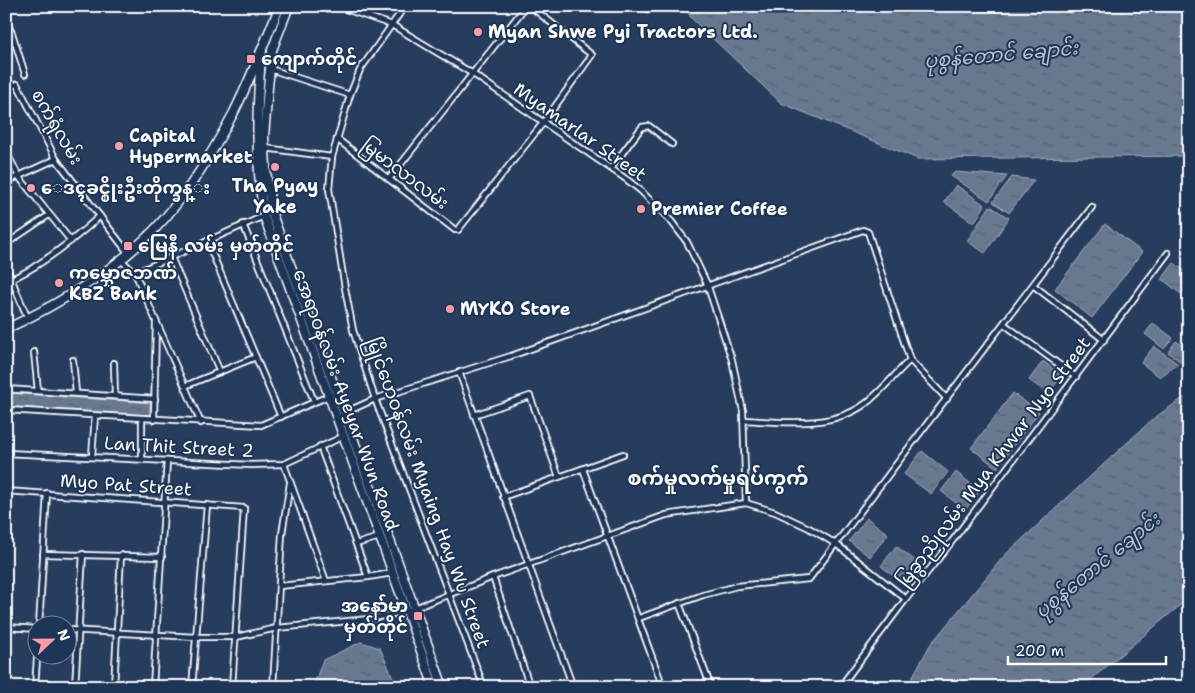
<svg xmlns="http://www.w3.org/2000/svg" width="1195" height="693" viewBox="0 0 1195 693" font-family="'Shantell Sans','Noto Sans Myanmar',sans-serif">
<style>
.water{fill:url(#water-ripples);stroke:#a4aebb}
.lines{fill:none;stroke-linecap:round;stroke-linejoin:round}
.minor-casing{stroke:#fff;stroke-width:8}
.primary-casing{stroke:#fff;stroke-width:11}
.minor{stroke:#1d3557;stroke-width:4.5}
.primary{stroke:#1d3557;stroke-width:8}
.poi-dot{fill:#ff9aa2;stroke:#1d3557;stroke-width:2}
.labels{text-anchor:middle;stroke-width:4;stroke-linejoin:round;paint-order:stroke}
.poi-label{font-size:18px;font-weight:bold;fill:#fff;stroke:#1d3557;text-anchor:start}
.street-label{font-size:18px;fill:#fff;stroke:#1d3557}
.water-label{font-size:19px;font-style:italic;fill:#bbc2cc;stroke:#1d3557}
.quarter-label{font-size:20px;font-weight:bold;fill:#fff;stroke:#1d3557}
</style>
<defs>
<pattern id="water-ripples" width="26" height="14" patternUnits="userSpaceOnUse" patternTransform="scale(1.25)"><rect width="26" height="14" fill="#67788e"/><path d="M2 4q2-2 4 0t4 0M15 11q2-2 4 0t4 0" fill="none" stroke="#5a626d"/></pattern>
</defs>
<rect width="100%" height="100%" fill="#263d5e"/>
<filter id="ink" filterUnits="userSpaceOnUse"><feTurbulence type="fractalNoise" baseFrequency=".02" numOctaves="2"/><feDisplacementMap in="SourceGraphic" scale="10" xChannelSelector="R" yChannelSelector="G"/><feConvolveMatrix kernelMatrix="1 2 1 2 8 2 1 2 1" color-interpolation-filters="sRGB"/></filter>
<g filter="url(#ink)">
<g class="water">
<path d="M684 6H894L911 10 939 6H1189V156L918 159 781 103 692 19Z"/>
<path d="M955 172 1007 176 989 201 951 176Z"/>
<path d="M1012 177 1034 180 1009 213 993 202Z"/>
<path d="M956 185 985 205 974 223 944 202Z"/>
<path d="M990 206 1009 218 985 253 967 241Z"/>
<path d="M1105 224 1142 252 1092 318 1055 289Z"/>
<path d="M1174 263 1189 274V284L1181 294 1162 279Z"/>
<path d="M1153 323 1173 338 1164 349 1145 334Z"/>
<path d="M1176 341 1189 350V358L1182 363 1168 352Z"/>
<path d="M1154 346 1178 364 1160 377 1141 363Z"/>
<path d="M1043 361 1062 376 1048 394 1029 380Z"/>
<path d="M6 393 150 403V415L6 406Z"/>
<path d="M1013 393 1039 412 997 468 971 448Z"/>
<path d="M1189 394V598L1082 687H907L930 645 1004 556 1154 418Z"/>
<path d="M922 451 948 472 931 494 904 474Z"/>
<path d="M956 472 980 491 965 510 941 491Z"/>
<path d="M867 518 888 534 870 557 849 541Z"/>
<path d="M896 546 921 565 905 585 881 566Z"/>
<path d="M361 642 380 648 397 687H313L323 660Z"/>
</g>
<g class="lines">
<defs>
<g id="minor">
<path d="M337 6 392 25 473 74 626 179 640 190 671 221 687 242 707 284 732 360 743 411 746 503"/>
<path d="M405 6 360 70 350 95 332 157 329 189 345 288 353 330 375 399 484 687"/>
<path d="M646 6 648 9"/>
<path d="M367 16 372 6"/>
<path d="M6 22 12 33 25 74"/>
<path d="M270 69 350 95"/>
<path d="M6 88 17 84 56 159 129 254"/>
<path d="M337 139 455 230H458L543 123 592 55 530 6"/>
<path d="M265 148 332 157"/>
<path d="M6 151 19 177 71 241"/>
<path d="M611 168 642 127 649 126 672 144"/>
<path d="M389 179 526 6"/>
<path d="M6 182 56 159"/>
<path d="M243 224 314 401"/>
<path d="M207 241 281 417"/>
<path d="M6 244 49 215"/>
<path d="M171 257 220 372"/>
<path d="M121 260 135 273 201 423"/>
<path d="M6 266 28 319"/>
<path d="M135 273 264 216"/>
<path d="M6 282C15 277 25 273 34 267 58 252 79 235 100 216"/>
<path d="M1033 285 1104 340"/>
<path d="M1004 324 1076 377"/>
<path d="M34 352 38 391"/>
<path d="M73 360 76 393"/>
<path d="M114 363 115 396"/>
<path d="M459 372 573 687"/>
<path d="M185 386 256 357"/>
<path d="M6 389 155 399"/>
<path d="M6 410 261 425 331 395"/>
<path d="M342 414 375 399 511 356 863 230 868 232 910 360 947 399"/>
<path d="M474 415 530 396 559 477 503 497"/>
<path d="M142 419V459"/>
<path d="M154 420 156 322"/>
<path d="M744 420C783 422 831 429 865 404 880 393 896 373 910 360"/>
<path d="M320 446 368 577"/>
<path d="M6 453 251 465 284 464 344 436"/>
<path d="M92 456 95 416"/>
<path d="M284 464 326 581"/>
<path d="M583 469 663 687"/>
<path d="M559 477 623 454"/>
<path d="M6 491 244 508 232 687"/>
<path d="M6 522 9 491"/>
<path d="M356 544 380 537"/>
<path d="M43 554 162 557"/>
<path d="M493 577 530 687"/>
<path d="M279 586 368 577 393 573"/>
<path d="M679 603 711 687"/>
<path d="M639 618 703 595 737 586 809 579 1092 207"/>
<path d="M39 626 47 493"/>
<path d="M6 627 38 629"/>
<path d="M68 630 196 637H236L277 628 369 619 407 611 493 577 666 515 746 503 775 512 809 528 836 544 906 599"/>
<path d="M35 687 38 644"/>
<path d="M75 687 83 554"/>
<path d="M114 687 121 555"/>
<path d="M153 687 167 461"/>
<path d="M192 687 207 505"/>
<path d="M273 687 282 534 290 483"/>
<path d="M840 687 906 599 953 540 1168 253"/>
</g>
<g id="primary">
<path d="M289 6 272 50 268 87 264 137 267 180 272 214 443 687"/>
<path d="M262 50C256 105 255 161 264 216L434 687"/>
<path d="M6 329C59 304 113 272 154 230 186 197 211 155 233 114 251 79 264 42 280 6"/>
</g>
</defs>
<use href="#minor" class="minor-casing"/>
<use href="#primary" class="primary-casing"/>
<use href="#minor" class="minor"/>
<use href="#primary" class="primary"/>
</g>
</g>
<g class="poi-dot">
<circle cx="478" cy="32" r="5"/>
<rect x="246" y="54" width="10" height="10" rx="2.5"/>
<circle cx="119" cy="146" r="5"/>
<circle cx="275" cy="167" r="5"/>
<circle cx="31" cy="188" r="5"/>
<circle cx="641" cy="209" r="5"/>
<rect x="123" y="241" width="10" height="10" rx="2.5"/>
<circle cx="59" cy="283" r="5"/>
<circle cx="450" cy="309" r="5"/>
<rect x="413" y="611" width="10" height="10" rx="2.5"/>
</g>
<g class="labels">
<g class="poi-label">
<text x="488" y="38">Myan Shwe Pyi Tractors Ltd.</text>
<text x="261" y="65">ကျောက်တိုင်</text>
<text x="129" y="142">Capital<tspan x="129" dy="21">Hypermarket</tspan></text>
<text x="275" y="192" text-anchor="middle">Tha Pyay<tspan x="275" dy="21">Yake</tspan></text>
<text x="41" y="194">ေဒၚခင္စိုးဦးတိုက္ခန္း</text>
<text x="651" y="215">Premier Coffee</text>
<text x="138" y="252">မြေနီ လမ်း မှတ်တိုင်</text>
<text x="69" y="279">ကမ္ဘောဇဘဏ်<tspan x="69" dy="21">KBZ Bank</tspan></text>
<text x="460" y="315">MYKO Store</text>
<text x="408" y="612" text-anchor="end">အနော်မာ<tspan x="408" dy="21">မှတ်တိုင်</tspan></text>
</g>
<g class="street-label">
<text transform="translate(57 127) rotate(60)" y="6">စက်ရုံလမ်း</text>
<text transform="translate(580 132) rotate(35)" y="6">Myamarlar Street</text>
<text transform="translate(405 174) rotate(37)" y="6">မြမာလာလမ်း</text>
<text transform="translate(346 400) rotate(70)" y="6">အေရာဝန်လမ်း Ayeyar Wun Road</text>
<text transform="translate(179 447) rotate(3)" y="6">Lan Thit Street 2</text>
<text transform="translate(994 462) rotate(-53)" y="6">မြခွာညိုလမ်း Mya Khwar Nyo Street</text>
<text transform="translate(126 485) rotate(4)" y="6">Myo Pat Street</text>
<text transform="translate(428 493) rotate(70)" y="6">မြိုင်ဟေဝန်လမ်း Myaing Hay Wu Street</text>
</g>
<g class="water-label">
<text transform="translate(1001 54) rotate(-5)" y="7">ပုစွန်တောင် ချောင်း</text>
<text transform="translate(1097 565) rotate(-39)" y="7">ပုစွန်တောင် ချောင်း</text>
</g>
<g class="quarter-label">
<text x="718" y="485">စက်မှုလက်မှုရပ်ကွက်</text>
</g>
</g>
<rect width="1195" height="693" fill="none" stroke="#1d3557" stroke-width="25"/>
<rect x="12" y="12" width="1170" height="668" fill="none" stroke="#fff" stroke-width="2" filter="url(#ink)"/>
<g transform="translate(52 640) rotate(68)"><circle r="24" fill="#1d3557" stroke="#77869a"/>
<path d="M0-4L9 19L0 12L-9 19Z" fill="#ff9aa2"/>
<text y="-8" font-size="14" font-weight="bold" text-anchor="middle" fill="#ffffff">N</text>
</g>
<path d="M1008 656v8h158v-8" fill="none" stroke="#ffffff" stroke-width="2.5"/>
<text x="1015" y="656" font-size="15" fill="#ffffff" stroke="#1d3557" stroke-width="4" paint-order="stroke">200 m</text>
</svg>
